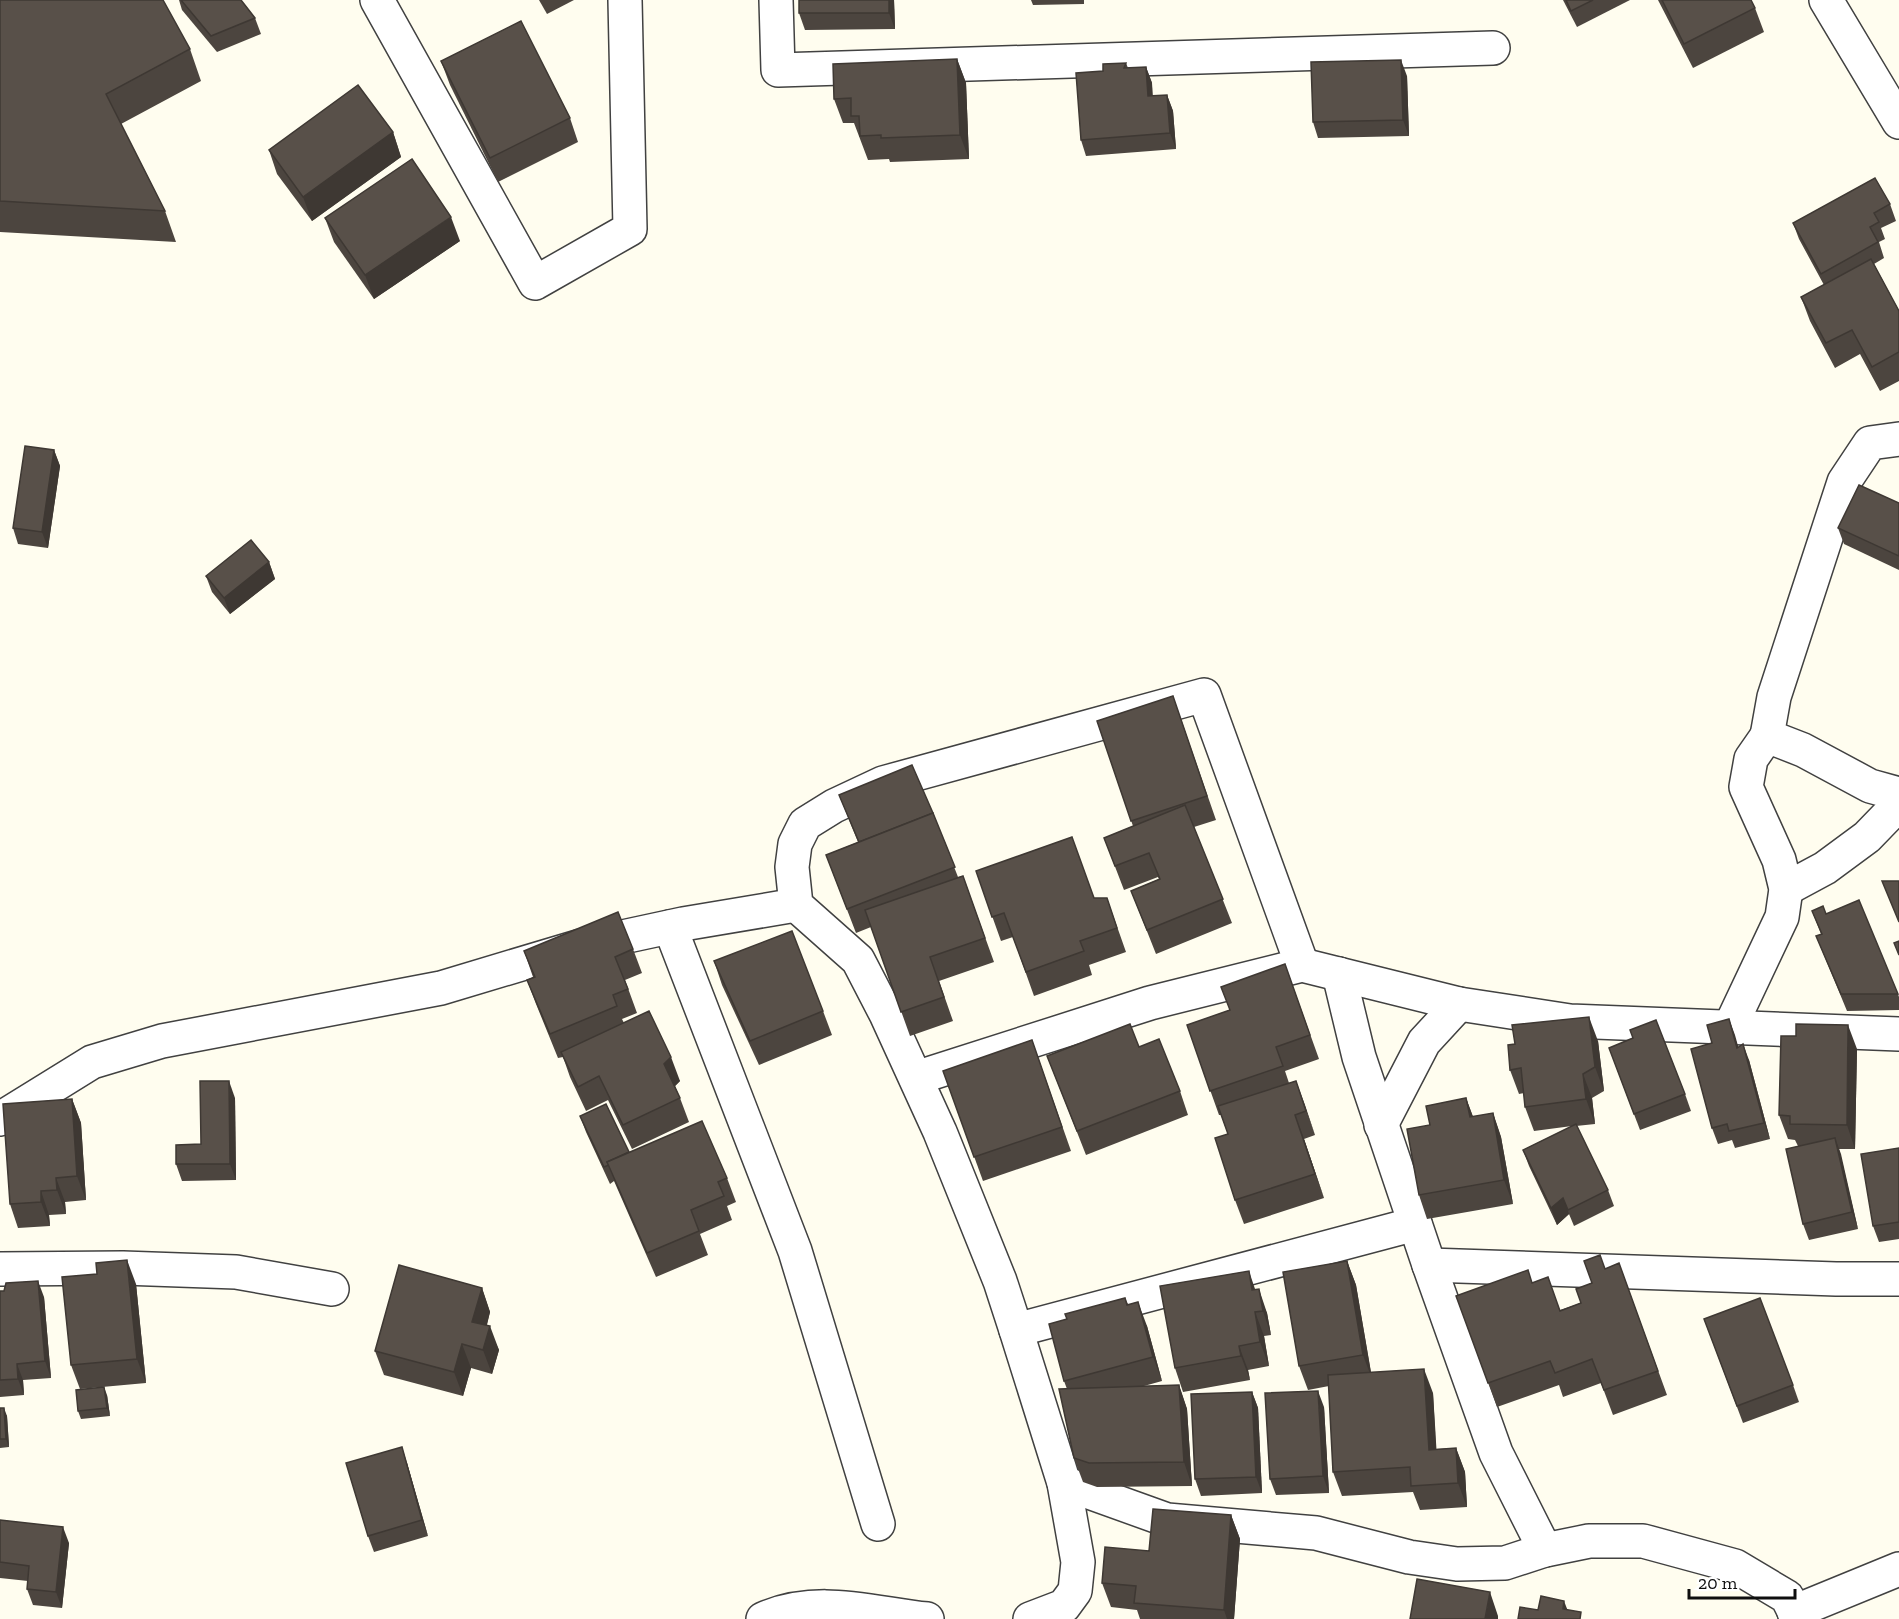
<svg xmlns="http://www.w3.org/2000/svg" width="1899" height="1619" viewBox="0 0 1899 1619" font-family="'Zilla Slab',serif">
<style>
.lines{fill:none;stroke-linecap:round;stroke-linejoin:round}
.minor-casing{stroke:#414141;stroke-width:36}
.minor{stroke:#fff;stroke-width:33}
.wall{fill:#4c453f}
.shaded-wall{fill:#3e3833}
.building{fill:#585049;stroke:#3e3833;stroke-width:1.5}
</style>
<rect width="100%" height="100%" fill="#fffdef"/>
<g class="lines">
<defs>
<g id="minor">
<path d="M377 0 535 283 630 229 625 0"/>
<path d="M776 0 778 70 1493 48"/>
<path d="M1826 0 1899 122"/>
<path d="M1899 439 1870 443 1844 482 1774 697 1767 736 1803 750 1870 786 1899 794"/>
<path d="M1786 889 1825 868 1867 837 1899 804"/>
<path d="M670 927 795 1251 878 1524"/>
<path d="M1339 974 1359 1057 1429 1265 1496 1453 1545 1550"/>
<path d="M1730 1027 1782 917 1786 889 1779 860 1746 787 1751 759 1767 736"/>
<path d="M916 1078 1150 1003 1302 965 1459 1004 1570 1021 1899 1034"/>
<path d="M0 1119 92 1062 162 1041 441 988 581 946 683 924 796 905"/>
<path d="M1381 1125 1424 1042 1459 1004"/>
<path d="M1429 1265 1836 1279H1899"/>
<path d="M0 1269 123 1268 236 1272 332 1289"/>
<path d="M1016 1330 1415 1224"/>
<path d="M1064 1483 1167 1520 1316 1533 1409 1557 1457 1564 1505 1563 1545 1550 1589 1541H1643L1735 1566 1787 1597 1798 1619"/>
<path d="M1794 1612 1899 1569"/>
<path d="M763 1619C818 1595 871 1613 927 1619"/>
<path d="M1030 1619 1064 1606 1075 1591 1078 1562 1064 1483 1016 1330 1000 1281 940 1132 886 1014 858 960 796 905 792 867 795 844 805 824 834 806 883 783 1204 695 1302 965"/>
</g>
</defs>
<use href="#minor" class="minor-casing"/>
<use href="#minor" class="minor"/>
</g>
<g class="wall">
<path d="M0 0 190 49 201 81 121 124 165 211 176 242 0 232Z"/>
<path d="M179 0H241L255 18 261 34 217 52 182 10Z"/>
<path d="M539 0H574L547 14Z"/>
<path d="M894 0 895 29 805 30 799 13Z"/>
<path d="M1031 0H1084V4L1033 5Z"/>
<path d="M1563 0H1630L1577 27Z"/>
<path d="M1658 0H1751L1755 8 1764 32 1693 68Z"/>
<path d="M957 59 966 83 969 159 890 162 889 159 868 160 854 123H843L834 99Z"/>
<path d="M441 61 570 118 578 142 498 182 450 85Z"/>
<path d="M1126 63 1128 68 1146 67 1152 83V96L1167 95 1173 111 1176 149 1086 156 1081 140 1103 71Z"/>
<path d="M1407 76 1409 136 1318 138 1313 122Z"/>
<path d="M393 132 401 157 312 221 277 174 269 150Z"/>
<path d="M1890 204 1896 221 1881 228 1885 239 1879 242 1884 258 1874 264 1899 311V381L1880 391 1860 354 1835 368 1810 321 1801 297 1824 285 1799 239 1793 223Z"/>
<path d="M325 218 460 241 374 299 334 242Z"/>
<path d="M54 450 60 466 48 548 18 544 13 528Z"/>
<path d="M1899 503V570L1844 544 1838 528Z"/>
<path d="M269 562 275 579 230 614 212 592 206 576Z"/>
<path d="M1173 696 1216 820 1194 827 1232 923 1156 954 1131 891 1159 879 1158 877 1124 890 1104 838 1133 826 1097 721Z"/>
<path d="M839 795 933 813 958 877 963 876 994 962 939 981 953 1021 910 1036 871 927 856 933 826 855 858 842Z"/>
<path d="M976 871 1094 898H1107L1126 952 1089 965 1092 975 1034 996 1013 937 1001 941Z"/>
<path d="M1812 911 1826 914 1898 994 1899 997V1010L1847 1011 1816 936 1821 934Z"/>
<path d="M633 949 642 973 625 980 637 1013 622 1019 624 1023 680 1081 675 1086 680 1098 689 1122 632 1149 608 1100 586 1111 570 1077 563 1057 558 1058 536 1004 527 980 533 977 524 951Z"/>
<path d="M714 961 823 1011 832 1035 759 1065 722 985Z"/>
<path d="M1285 964 1319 1059 1285 1071 1289 1083 1296 1081 1315 1135 1304 1139 1324 1198 1244 1224 1235 1200 1228 1134 1221 1115H1219L1187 1025 1230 1010Z"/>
<path d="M1729 1019 1738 1047 1749 1060 1770 1139 1735 1148 1732 1140 1718 1144 1712 1128V1043Z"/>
<path d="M1796 1036 1857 1049 1855 1149H1839L1858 1229 1809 1240 1803 1224 1798 1146 1795 1140 1788 1139 1779 1115Z"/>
<path d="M1032 1040 1071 1151 983 1181 943 1071Z"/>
<path d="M1598 1041 1604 1091 1592 1098 1595 1124 1576 1126 1608 1190 1614 1206 1574 1226 1569 1214 1557 1225 1529 1166 1523 1150 1572 1126 1534 1131 1525 1107 1524 1093 1519 1094 1510 1070Z"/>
<path d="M1139 1047 1180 1091 1188 1115 1086 1155 1047 1056Z"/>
<path d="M1615 1064 1685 1094 1691 1111 1640 1130Z"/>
<path d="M235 1098 236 1180 182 1181 176 1164 201 1144Z"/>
<path d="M1466 1098 1473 1117 1493 1113 1501 1137 1513 1204 1427 1219 1419 1195 1430 1125Z"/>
<path d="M72 1099 81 1123 86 1200 65 1202 66 1214 49 1215 50 1226 18 1228 10 1204Z"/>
<path d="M580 1116 629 1152 727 1178 736 1202 727 1206 732 1220 700 1234 708 1255 656 1277 614 1181 610 1184 586 1132Z"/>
<path d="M1899 1148V1239L1879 1242 1873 1226Z"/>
<path d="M1347 1261 1356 1285 1371 1372 1433 1393 1436 1449 1456 1448 1465 1472 1467 1507 1420 1510 1413 1492 1342 1496 1333 1472 1329 1386 1308 1390 1299 1366Z"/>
<path d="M1619 1263 1667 1395 1613 1415 1601 1383 1563 1397 1559 1385 1497 1407 1456 1296 1532 1283 1560 1310 1581 1303 1576 1289 1592 1283 1605 1269Z"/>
<path d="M136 1284 146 1383 80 1389 71 1365Z"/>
<path d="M482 1288 490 1312 487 1325 499 1350 492 1374 471 1368 463 1396 384 1375 375 1351Z"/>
<path d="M1255 1289 1267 1313 1271 1335 1264 1336 1269 1366 1248 1370 1250 1380 1183 1392 1175 1368Z"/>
<path d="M0 1291 44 1297 51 1378 23 1380 24 1395 0 1397Z"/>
<path d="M1125 1298 1128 1304 1147 1326 1162 1381 1144 1386 1179 1385 1187 1409 1192 1486 1097 1487 1083 1482 1074 1458 1067 1389 1064 1381 1067 1319Z"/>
<path d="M1704 1319 1793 1385 1799 1402 1743 1423Z"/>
<path d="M1252 1392 1258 1408 1262 1493 1201 1496 1195 1479Z"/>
<path d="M107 1395 110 1416 81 1419 78 1411Z"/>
<path d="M1324 1407 1329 1493 1276 1495 1270 1479Z"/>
<path d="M0 1408 7 1416 9 1447 0 1448Z"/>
<path d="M407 1463 428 1536 374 1552 368 1536Z"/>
<path d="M1231 1515 1240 1539 1234 1619H1140L1137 1610 1111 1607 1102 1583 1149 1551Z"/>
<path d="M0 1520 69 1543 62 1608 33 1605 27 1589 28 1581 0 1578Z"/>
</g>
<g class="shaded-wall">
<path d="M889 0H894L895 29 889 13Z"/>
<path d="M957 59 966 83 969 159 960 135Z"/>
<path d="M1401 60 1407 76 1409 136 1403 120Z"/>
<path d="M1146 67 1152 83 1154 112 1148 96Z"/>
<path d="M1167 95 1173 111 1176 149 1170 133Z"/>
<path d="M393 132 401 157 312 221 303 197Z"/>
<path d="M451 217 460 241 374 299 365 275Z"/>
<path d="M54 450 60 466 48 548 42 532Z"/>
<path d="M269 562 275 579 230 614 224 598Z"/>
<path d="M1589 1017 1598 1041 1604 1091 1595 1067Z"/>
<path d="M1729 1019 1735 1035 1743 1064 1737 1048Z"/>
<path d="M1848 1025 1857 1049 1855 1149 1847 1125Z"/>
<path d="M1743 1044 1749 1060 1770 1139 1764 1123Z"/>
<path d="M671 1057 680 1081 673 1088 664 1064Z"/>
<path d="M1583 1074 1592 1098 1595 1124 1586 1099Z"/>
<path d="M229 1081 235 1098 236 1180 230 1164Z"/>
<path d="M1296 1081 1305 1105 1315 1135 1306 1111Z"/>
<path d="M1466 1098 1475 1122 1470 1117Z"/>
<path d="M72 1099 81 1123 86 1200 77 1176Z"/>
<path d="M1493 1113 1501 1137 1513 1204 1504 1180Z"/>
<path d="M1295 1115 1304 1139 1324 1198 1315 1174Z"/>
<path d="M1835 1138 1841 1154 1858 1229 1852 1212Z"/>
<path d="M56 1178 65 1202 66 1214 57 1190Z"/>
<path d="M41 1191 49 1215 50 1226 41 1202Z"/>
<path d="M1563 1198 1569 1214 1557 1225 1551 1208Z"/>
<path d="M127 1260 136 1284 146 1383 137 1359Z"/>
<path d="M1347 1261 1356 1285 1372 1379 1363 1355Z"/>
<path d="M1249 1271 1257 1295 1252 1290Z"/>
<path d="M38 1281 44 1297 51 1378 45 1361Z"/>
<path d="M482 1288 490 1312 481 1346 472 1322Z"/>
<path d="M1259 1289 1267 1313 1271 1335 1263 1311Z"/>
<path d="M1138 1302 1147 1326 1162 1381 1153 1357Z"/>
<path d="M1255 1312 1264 1336 1269 1366 1260 1342Z"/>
<path d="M490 1326 499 1350 492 1374 483 1350Z"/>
<path d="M462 1344 471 1368 463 1396 454 1372Z"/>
<path d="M1239 1346 1248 1370 1250 1380 1241 1356Z"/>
<path d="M17 1364 23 1380 24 1395 18 1379Z"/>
<path d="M1424 1369 1433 1393 1438 1474 1429 1450Z"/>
<path d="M1179 1385 1187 1409 1192 1486 1184 1462Z"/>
<path d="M104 1387 107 1395 110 1416 107 1408Z"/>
<path d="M1318 1391 1324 1407 1329 1493 1323 1476Z"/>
<path d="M1252 1392 1258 1408 1262 1493 1256 1477Z"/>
<path d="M4 1408 7 1416 9 1447 6 1439Z"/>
<path d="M402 1447 407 1463 428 1536 422 1520Z"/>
<path d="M1456 1448 1465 1472 1467 1507 1458 1483Z"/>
<path d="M1231 1515 1240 1539 1234 1619H1227L1224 1610Z"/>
<path d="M63 1527 69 1543 62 1608 56 1592Z"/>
<path d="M1490 1592 1498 1616V1619H1485Z"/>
<path d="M1564 1601 1571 1619 1563 1609Z"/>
</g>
<g class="building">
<path d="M0 0H163L190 49 106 94 165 211 0 201Z"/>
<path d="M181 0H241L255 18 211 36Z"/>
<rect x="799" y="0" width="90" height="13"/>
<path d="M1566 0H1593L1571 11Z"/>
<path d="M1662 0H1751L1755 8 1684 44Z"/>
<path d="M521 21 570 118 490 158 441 61Z"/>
<path d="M957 59 960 135 881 138V135L860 136 859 116H851V98L834 99 833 64Z"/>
<path d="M1401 60 1403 120 1313 122 1311 62Z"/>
<path d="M1126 63 1124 68 1146 67 1148 96 1167 95 1170 133 1081 140 1076 73 1103 71V64Z"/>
<path d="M358 85 393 132 303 197 269 150Z"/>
<path d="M412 159 451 217 365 275 325 218Z"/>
<path d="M1875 178 1890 204 1874 213 1879 222 1870 227 1878 242 1821 274 1793 223Z"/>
<path d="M1871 259 1899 311V352L1872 367 1852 330 1826 343 1801 297Z"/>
<path d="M25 446 54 450 42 532 13 528Z"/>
<path d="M1859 485 1899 503V556L1838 528Z"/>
<path d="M251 540 269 562 224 598 206 576Z"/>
<path d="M1173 696 1207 796 1131 821 1097 721Z"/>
<path d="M912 765 933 813 859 842 839 795Z"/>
<path d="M1185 805 1223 899 1147 930 1131 891 1160 879 1149 853 1115 866 1104 838Z"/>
<path d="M933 813 955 867 847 909 826 855Z"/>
<path d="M1072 837 1094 898H1107L1117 928 1080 941 1084 951 1026 972 1004 913 992 917 976 871Z"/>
<path d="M963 876 985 938 930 957 944 997 901 1012 865 910Z"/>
<path d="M1882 881H1899V922Z"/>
<path d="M1859 900 1898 994H1841L1816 936 1822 934 1812 911 1823 906 1826 914Z"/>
<path d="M618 912 633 949 615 957 628 989 613 995 617 1006 550 1034 527 980 535 977 524 951Z"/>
<path d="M792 931 823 1011 750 1041 714 961Z"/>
<path d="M1899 941V955L1894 943Z"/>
<path d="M1285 964 1310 1035 1276 1047 1283 1066 1210 1091 1187 1025 1230 1010 1221 987Z"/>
<path d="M649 1011 671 1057 664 1064 680 1098 623 1125 599 1076 578 1087 561 1052Z"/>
<path d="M1589 1017 1595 1067 1583 1074 1586 1099 1525 1107 1521 1068 1510 1070 1508 1045 1515 1044 1512 1025Z"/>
<path d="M1729 1019 1737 1048 1743 1044 1764 1123 1729 1131 1727 1124 1712 1128 1691 1049 1712 1043 1707 1025Z"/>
<path d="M1656 1020 1685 1094 1634 1114 1609 1048 1633 1038 1630 1030Z"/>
<path d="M1130 1024 1139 1047 1159 1039 1180 1091 1077 1131 1047 1056Z"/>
<path d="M1796 1024 1848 1025 1847 1125 1790 1124V1116L1779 1115 1781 1036H1796Z"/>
<path d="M1032 1040 1062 1127 974 1157 943 1071Z"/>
<path d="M200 1081H229L230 1164H176V1145L201 1144Z"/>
<path d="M1296 1081 1306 1111 1295 1115 1315 1174 1235 1200 1215 1138 1228 1134 1218 1106Z"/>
<path d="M1466 1098 1470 1117 1493 1113 1504 1180 1419 1195 1407 1129 1430 1125 1426 1106Z"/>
<path d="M72 1099 77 1176 56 1178 57 1190 41 1191V1202L10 1204 3 1104Z"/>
<path d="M606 1104 629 1152 607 1162 609 1165 604 1167 580 1116Z"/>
<path d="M702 1121 727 1178 718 1182 724 1196 691 1210 699 1231 647 1253 607 1162Z"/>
<path d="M1576 1124 1608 1190 1568 1210 1563 1198 1551 1208 1523 1150Z"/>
<path d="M1835 1138 1852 1212 1803 1224 1786 1149Z"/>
<path d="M1899 1148V1222L1873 1226 1861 1154Z"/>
<path d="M1600 1255 1605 1269 1619 1263 1658 1371 1604 1390 1592 1359 1555 1373 1550 1361 1488 1383 1456 1296 1528 1270 1532 1283 1548 1277 1560 1311 1581 1303 1576 1289 1592 1283 1584 1261Z"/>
<path d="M127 1260 137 1359 71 1365 62 1277 97 1274 96 1263Z"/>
<path d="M1347 1261 1363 1355 1299 1366 1283 1272Z"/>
<path d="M399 1265 482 1288 472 1322 490 1326 483 1350 462 1344 454 1372 375 1351Z"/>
<path d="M1249 1271 1252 1290 1259 1289 1263 1311 1255 1312 1260 1342 1239 1346 1241 1356 1175 1368 1160 1286Z"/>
<path d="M38 1281 45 1361 17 1364 18 1379 0 1380V1291H4L6 1283Z"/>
<path d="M1125 1298 1127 1305 1138 1302 1153 1357 1064 1381 1049 1324 1067 1319 1065 1314Z"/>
<path d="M1760 1298 1793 1385 1737 1406 1704 1319Z"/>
<path d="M1424 1369 1429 1450 1456 1448 1458 1483 1411 1486 1410 1467 1333 1472 1328 1375Z"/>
<path d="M1179 1385 1184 1462 1089 1463 1074 1458 1059 1389Z"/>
<path d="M104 1387 107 1408 78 1411 76 1390Z"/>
<path d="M1318 1391 1323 1476 1270 1479 1265 1393Z"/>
<path d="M1252 1392 1256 1477 1195 1479 1191 1394Z"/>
<path d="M0 1408H4L6 1439H0Z"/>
<path d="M402 1447 422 1520 368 1536 346 1463Z"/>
<path d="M1153 1509 1231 1515 1224 1610 1134 1603 1136 1586 1102 1583 1105 1547 1149 1551Z"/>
<path d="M0 1520 63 1527 56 1592 27 1589 29 1566 0 1562Z"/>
<path d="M1417 1579 1490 1592 1485 1619H1410Z"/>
<path d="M1541 1596 1564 1601 1563 1609 1581 1612 1580 1619H1518L1520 1607 1538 1610Z"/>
</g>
<path d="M1689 1589v9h106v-9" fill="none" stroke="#0e0e0e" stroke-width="3"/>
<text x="1698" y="1589" font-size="18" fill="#0e0e0e" stroke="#ffffff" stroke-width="4.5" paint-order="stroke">20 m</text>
</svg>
